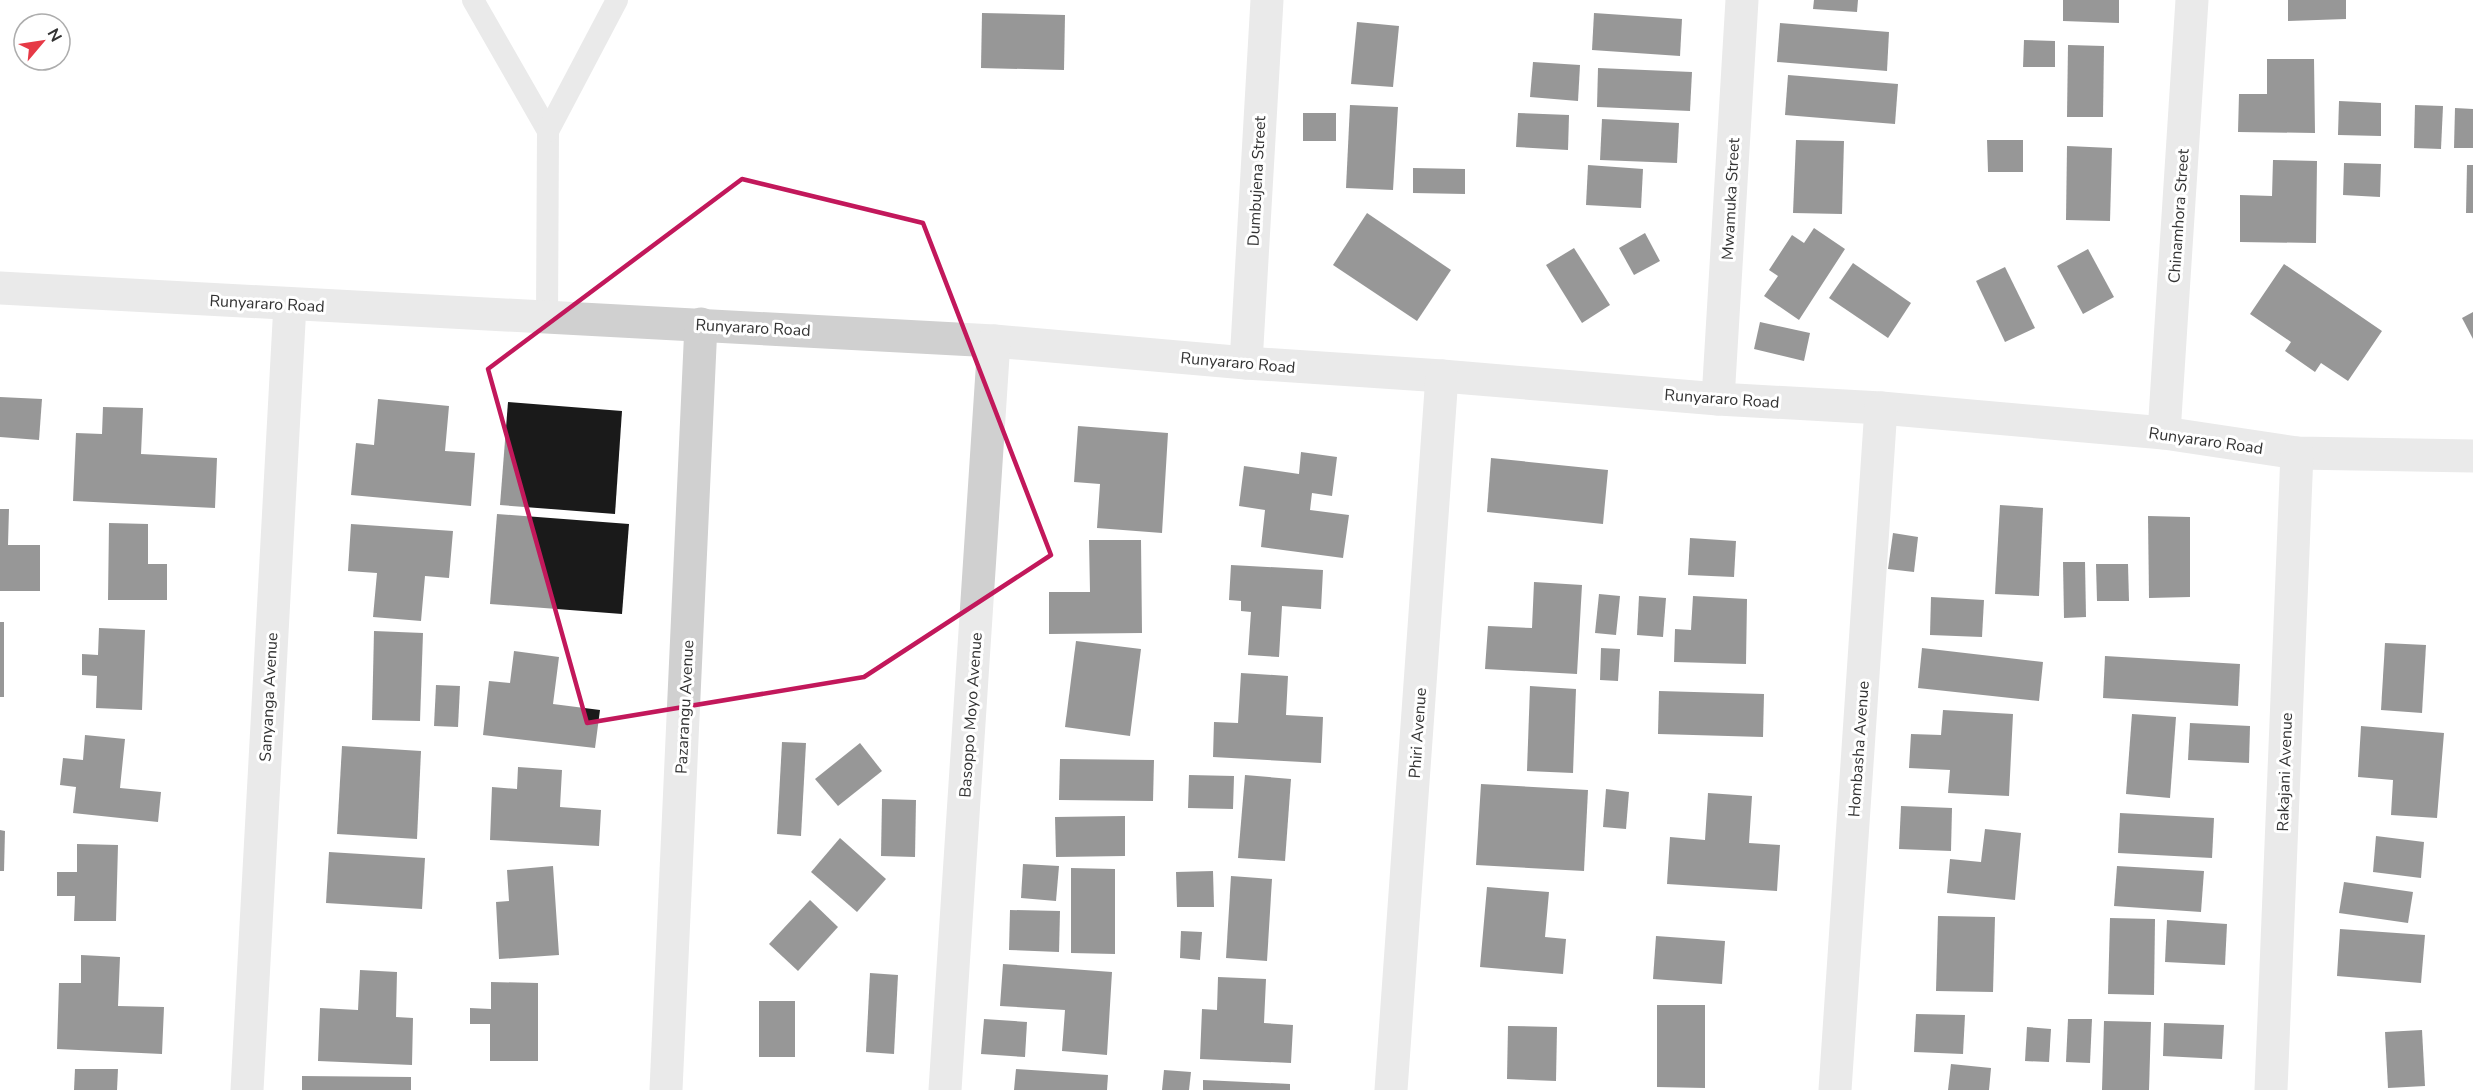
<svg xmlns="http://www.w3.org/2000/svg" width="2473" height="1090" viewBox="0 0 2473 1090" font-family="'Nunito Sans',sans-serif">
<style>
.building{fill:#1a1a1a}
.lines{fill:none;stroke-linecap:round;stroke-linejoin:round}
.lane{stroke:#d0d0d0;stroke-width:22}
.street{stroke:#d0d0d0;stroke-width:33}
.marked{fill:none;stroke:#c2185b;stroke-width:4.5;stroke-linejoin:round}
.labels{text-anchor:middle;stroke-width:6;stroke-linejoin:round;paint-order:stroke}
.street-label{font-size:16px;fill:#333;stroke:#fff}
</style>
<rect width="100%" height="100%" fill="#fff"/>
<g class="building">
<path d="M1814 0H1858L1857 12 1813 9Z"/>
<path d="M2063 0H2119V23L2063 21Z"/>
<path d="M2288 0H2346V19L2288 21Z"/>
<path d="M982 13 1065 15 1064 70 981 68Z"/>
<path d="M1594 13 1682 19 1680 56 1592 50Z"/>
<path d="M1357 22 1399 26 1393 87 1351 84Z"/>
<path d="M1780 23 1889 32 1887 71 1777 62Z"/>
<path d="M2024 40 2055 41V67H2023Z"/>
<path d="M2068 45 2104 46 2103 117H2067Z"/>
<path d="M2267 59H2314L2315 133 2238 132 2239 94H2267Z"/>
<path d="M1533 62 1580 65 1578 101 1530 97Z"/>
<path d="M1598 68 1692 72 1690 111 1597 107Z"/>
<path d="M1788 75 1898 84 1895 124 1785 115Z"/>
<path d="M2339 101 2381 103V136L2338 135Z"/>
<path d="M1350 105 1398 107 1393 190 1346 188Z"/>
<path d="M2415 105 2443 106 2441 149 2414 148Z"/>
<path d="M2455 108 2473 109V148H2454Z"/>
<rect x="1303" y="113" width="33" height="28"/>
<path d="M1518 113 1569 115 1568 150 1516 147Z"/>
<path d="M1602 119 1679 123 1677 163 1600 160Z"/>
<path d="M1796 140 1844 141 1842 214 1793 213Z"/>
<path d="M1987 140H2023V172H1988Z"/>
<path d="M2067 146 2112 148 2110 221 2066 220Z"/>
<path d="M2273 160 2317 161 2316 243 2240 242V195L2272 196Z"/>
<path d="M2344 163 2381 164 2380 197 2343 195Z"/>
<path d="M1588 165 1643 169 1641 208 1586 205Z"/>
<path d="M2467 165H2473V213H2466Z"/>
<path d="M1413 168 1465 169V194L1413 193Z"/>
<path d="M1367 213 1451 270 1417 321 1333 265Z"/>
<path d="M1814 228 1845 249 1799 320 1764 296 1778 276 1769 270 1792 235 1804 243Z"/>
<path d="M1645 233 1660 261 1634 275 1619 248Z"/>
<path d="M1574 248 1610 305 1582 323 1546 265Z"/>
<path d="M2088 249 2114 297 2083 314 2057 266Z"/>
<path d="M1853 263 1911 303 1888 338 1829 298Z"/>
<path d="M2284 264 2382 331 2348 381 2321 363 2315 372 2285 351 2291 342 2250 314Z"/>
<path d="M2005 267 2035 328 2005 342 1976 281Z"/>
<path d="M2473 312V339L2462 318Z"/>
<path d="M1760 322 1810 333 1804 361 1754 349Z"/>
<path d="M0 397 42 399 39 440 0 437Z"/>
<path d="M378 399 449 406 445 451 475 453 471 506 351 495 356 443 374 445Z"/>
<path d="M508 402 622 411 615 514 500 505Z"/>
<path d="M103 407 143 408 141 454 217 458 215 508 73 501 76 433 102 434Z"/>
<path d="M1078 426 1168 433 1162 533 1097 528 1100 484 1074 482Z"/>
<path d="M1301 452 1337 457 1332 496 1312 493 1310 510 1349 515 1343 558 1261 547 1265 510 1239 506 1244 466 1299 474Z"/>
<path d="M1491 458 1608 470 1603 524 1487 512Z"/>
<path d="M2000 505 2043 508 2039 596 1995 594Z"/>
<path d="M0 509H9L8 545H40V591H0Z"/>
<path d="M497 514 629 524 622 614 490 604Z"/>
<path d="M2148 516 2190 517V597L2149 598Z"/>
<path d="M109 523 148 524V564H167V600H108Z"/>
<path d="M351 524 453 531 449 578 425 576 421 621 373 617 377 573 348 571Z"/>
<path d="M1893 533 1918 537 1914 572 1888 569Z"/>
<path d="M1690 538 1736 541 1734 577 1688 575Z"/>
<path d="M1089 540H1141L1142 633 1049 634V592H1090Z"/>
<path d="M2063 562H2085L2086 617 2064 618Z"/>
<path d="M2096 564H2128L2129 601H2097Z"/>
<path d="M1231 565 1323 570 1321 609 1282 606 1279 657 1248 655 1251 612 1241 611V601L1229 600Z"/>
<path d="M1534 582 1582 585 1577 674 1485 669 1488 626 1532 628Z"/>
<path d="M1599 594 1620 596 1616 635 1595 633Z"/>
<path d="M1639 596 1666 598 1663 637 1637 635Z"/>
<path d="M1693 596 1747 599 1746 664 1674 662 1675 629 1691 630Z"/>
<path d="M1931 597 1984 600 1982 637 1930 635Z"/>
<rect x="0" y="622" width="4" height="75"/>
<path d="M99 628 145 630 142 710 96 708 97 676 82 675V654L98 655Z"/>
<path d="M374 631 423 633 420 721 372 720Z"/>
<path d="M1076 641 1141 649 1130 736 1065 727Z"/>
<path d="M2385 643 2426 645 2422 713 2381 710Z"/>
<path d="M1601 648 1620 649 1618 681 1600 680Z"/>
<path d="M1922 648 2043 662 2039 701 1918 688Z"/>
<path d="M514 651 559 657 553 704 600 710 595 748 483 735 489 681 510 683Z"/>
<path d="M2105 656 2240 664 2238 706 2103 698Z"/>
<path d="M1241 673 1288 676 1286 715 1323 717 1321 763 1213 757 1214 722 1238 723Z"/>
<path d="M436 685 460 686 458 727 434 726Z"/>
<path d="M1530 686 1576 689 1573 773 1527 771Z"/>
<path d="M1659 691 1764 694 1763 737 1658 734Z"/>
<path d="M1943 710 2013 714 2009 796 1948 793 1950 770 1909 768 1911 734 1941 735Z"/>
<path d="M2132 714 2176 717 2170 798 2126 794Z"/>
<path d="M2190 723 2250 726 2249 763 2188 760Z"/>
<path d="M2361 726 2444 733 2437 818 2391 815 2393 780 2358 777Z"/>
<path d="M85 735 125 739 120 788 161 792 158 822 73 813 76 787 60 785 63 758 83 760Z"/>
<path d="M782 742 806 743 801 836 777 834Z"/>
<path d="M860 743 882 771 838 806 815 779Z"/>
<path d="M342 746 421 751 417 839 337 834Z"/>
<path d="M1060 759 1154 760 1153 801 1059 800Z"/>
<path d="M518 767 562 770 560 807 601 810 599 846 490 840 492 787 517 789Z"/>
<path d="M1189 775 1234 776 1233 809 1188 808Z"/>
<path d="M1245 775 1291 779 1285 861 1238 858Z"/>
<path d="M1481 784 1588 790 1584 871 1476 865Z"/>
<path d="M1606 789 1629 792 1626 829 1603 827Z"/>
<path d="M1708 793 1752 796 1749 843 1780 845 1777 891 1667 884 1670 837 1705 840Z"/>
<path d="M882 799 916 800 915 857 881 856Z"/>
<path d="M1901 806 1952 808 1951 851 1899 849Z"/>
<path d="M2120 813 2214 818 2212 858 2118 853Z"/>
<path d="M1125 816V856L1056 857 1055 817Z"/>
<path d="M1985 829 2021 833 2015 900 1947 893 1950 859 1981 862Z"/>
<path d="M0 830 5 831 4 871H0Z"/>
<path d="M2376 836 2424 842 2421 878 2373 872Z"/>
<path d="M840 838 886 879 857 912 811 872Z"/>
<path d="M77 844 118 845 116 921H74L75 896H57V872H77Z"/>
<path d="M329 852 425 858 422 909 326 903Z"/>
<path d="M1023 864 1059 866 1056 901 1021 898Z"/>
<path d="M553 866 559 955 499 959 496 902 509 901 507 870Z"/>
<path d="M2117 866 2204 871 2201 912 2114 906Z"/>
<path d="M1071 868 1115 869V954L1071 953Z"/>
<path d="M1213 871 1214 907H1177L1176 872Z"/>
<path d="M1231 876 1272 879 1267 961 1226 958Z"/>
<path d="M2344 882 2413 892 2408 923 2339 913Z"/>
<path d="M1487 887 1549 892 1545 937 1566 939 1563 974 1480 967Z"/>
<path d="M810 900 838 927 798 971 769 944Z"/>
<path d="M1010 910 1060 911 1059 952 1009 950Z"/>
<path d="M1938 916 1995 917 1993 992 1936 991Z"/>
<path d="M2110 918 2155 919 2154 995 2108 994Z"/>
<path d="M2167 920 2227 924 2225 965 2165 962Z"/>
<path d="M2340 929 2425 935 2421 983 2337 976Z"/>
<path d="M1181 931 1202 932 1200 960 1180 958Z"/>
<path d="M1656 936 1725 941 1722 984 1653 979Z"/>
<path d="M81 955 120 957 118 1006 164 1007 162 1054 57 1049 59 983H81Z"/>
<path d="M1003 964 1112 972 1107 1055 1062 1051 1065 1010 1000 1006Z"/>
<path d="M360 970 397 972 396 1017 413 1018 412 1065 318 1061 320 1008 358 1010Z"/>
<path d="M870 973 898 975 894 1054 866 1052Z"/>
<path d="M1218 977 1266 979 1264 1023 1293 1025 1291 1063 1200 1059 1202 1009 1217 1010Z"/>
<path d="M491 982 538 983V1061H490V1024H470V1008L491 1009Z"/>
<rect x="759" y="1001" width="36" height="56"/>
<path d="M1657 1005H1705V1088L1657 1087Z"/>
<path d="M1916 1014 1965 1015 1963 1054 1914 1052Z"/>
<path d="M984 1019 1027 1022 1025 1057 981 1054Z"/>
<path d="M2068 1019H2092L2090 1063 2066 1062Z"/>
<path d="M2104 1021 2151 1022 2149 1090H2102Z"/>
<path d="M2164 1023 2224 1025 2222 1059 2163 1056Z"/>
<path d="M1508 1026 1557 1027 1556 1081 1507 1079Z"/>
<path d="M2027 1027 2051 1029 2049 1062 2025 1061Z"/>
<path d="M2422 1030 2425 1086 2388 1088 2385 1032Z"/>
<path d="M1951 1064 1991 1068 1989 1090H1948Z"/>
<path d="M75 1069H118L117 1090H74Z"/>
<path d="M1016 1069 1108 1075 1107 1090H1014Z"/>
<path d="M1164 1070 1191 1072 1189 1090H1162Z"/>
<path d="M302 1076 411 1077V1090H302Z"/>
<path d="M1203 1080 1290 1084V1090H1203Z"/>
</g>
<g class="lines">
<g class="lane">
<path d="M473 0 548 131 547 317"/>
<path d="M548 131 617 0"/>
</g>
<g class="street">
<path d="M0 288 994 341 1246 363 1442 376 1718 399 1881 408 2164 433 2297 453 2473 456"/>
<path d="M1246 363 1267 0"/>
<path d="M1718 399 1742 0"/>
<path d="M2164 433 2192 0"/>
<path d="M247 1090 290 304"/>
<path d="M666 1090 701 324"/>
<path d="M945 1090 994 341"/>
<path d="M1391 1090 1442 376"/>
<path d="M1835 1090 1881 408"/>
<path d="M2271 1090 2297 453"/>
</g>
</g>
<path d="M0 0H2473V1090H0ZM742 179 923 223 1051 555 864 677 587 723 488 369Z" fill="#fff" fill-opacity=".55" fill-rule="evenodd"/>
<path class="marked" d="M742 179 923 223 1051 555 864 677 587 723 488 369Z"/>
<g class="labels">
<g class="street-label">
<text transform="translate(1256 181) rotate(-87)" y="6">Dumbujena Street</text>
<text transform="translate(1730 199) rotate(-87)" y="6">Mwamuka Street</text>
<text transform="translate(2178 216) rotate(-86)" y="6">Chinamhora Street</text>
<text transform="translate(267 303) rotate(3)" y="6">Runyararo Road</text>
<text transform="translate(753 327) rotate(3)" y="6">Runyararo Road</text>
<text transform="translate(1238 362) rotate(5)" y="6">Runyararo Road</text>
<text transform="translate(1722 398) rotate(4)" y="6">Runyararo Road</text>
<text transform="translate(2206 440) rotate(8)" y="6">Runyararo Road</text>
<text transform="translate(268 697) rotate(-87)" y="6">Sanyanga Avenue</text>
<text transform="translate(684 707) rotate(-87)" y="6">Pazarangu Avenue</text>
<text transform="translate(970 715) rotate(-86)" y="6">Basoppo Moyo Avenue</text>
<text transform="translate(1417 733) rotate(-86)" y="6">Phiri Avenue</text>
<text transform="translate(1858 749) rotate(-86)" y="6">Hombasha Avenue</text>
<text transform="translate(2284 772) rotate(-88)" y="6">Rakajani Avenue</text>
</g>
</g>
<g transform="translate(42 42) rotate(61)"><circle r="28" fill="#ffffff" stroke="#adadad" stroke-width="1.5"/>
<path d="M0-4.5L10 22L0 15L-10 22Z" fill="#e63946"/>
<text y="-9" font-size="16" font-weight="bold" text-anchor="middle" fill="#333333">N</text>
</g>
</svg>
